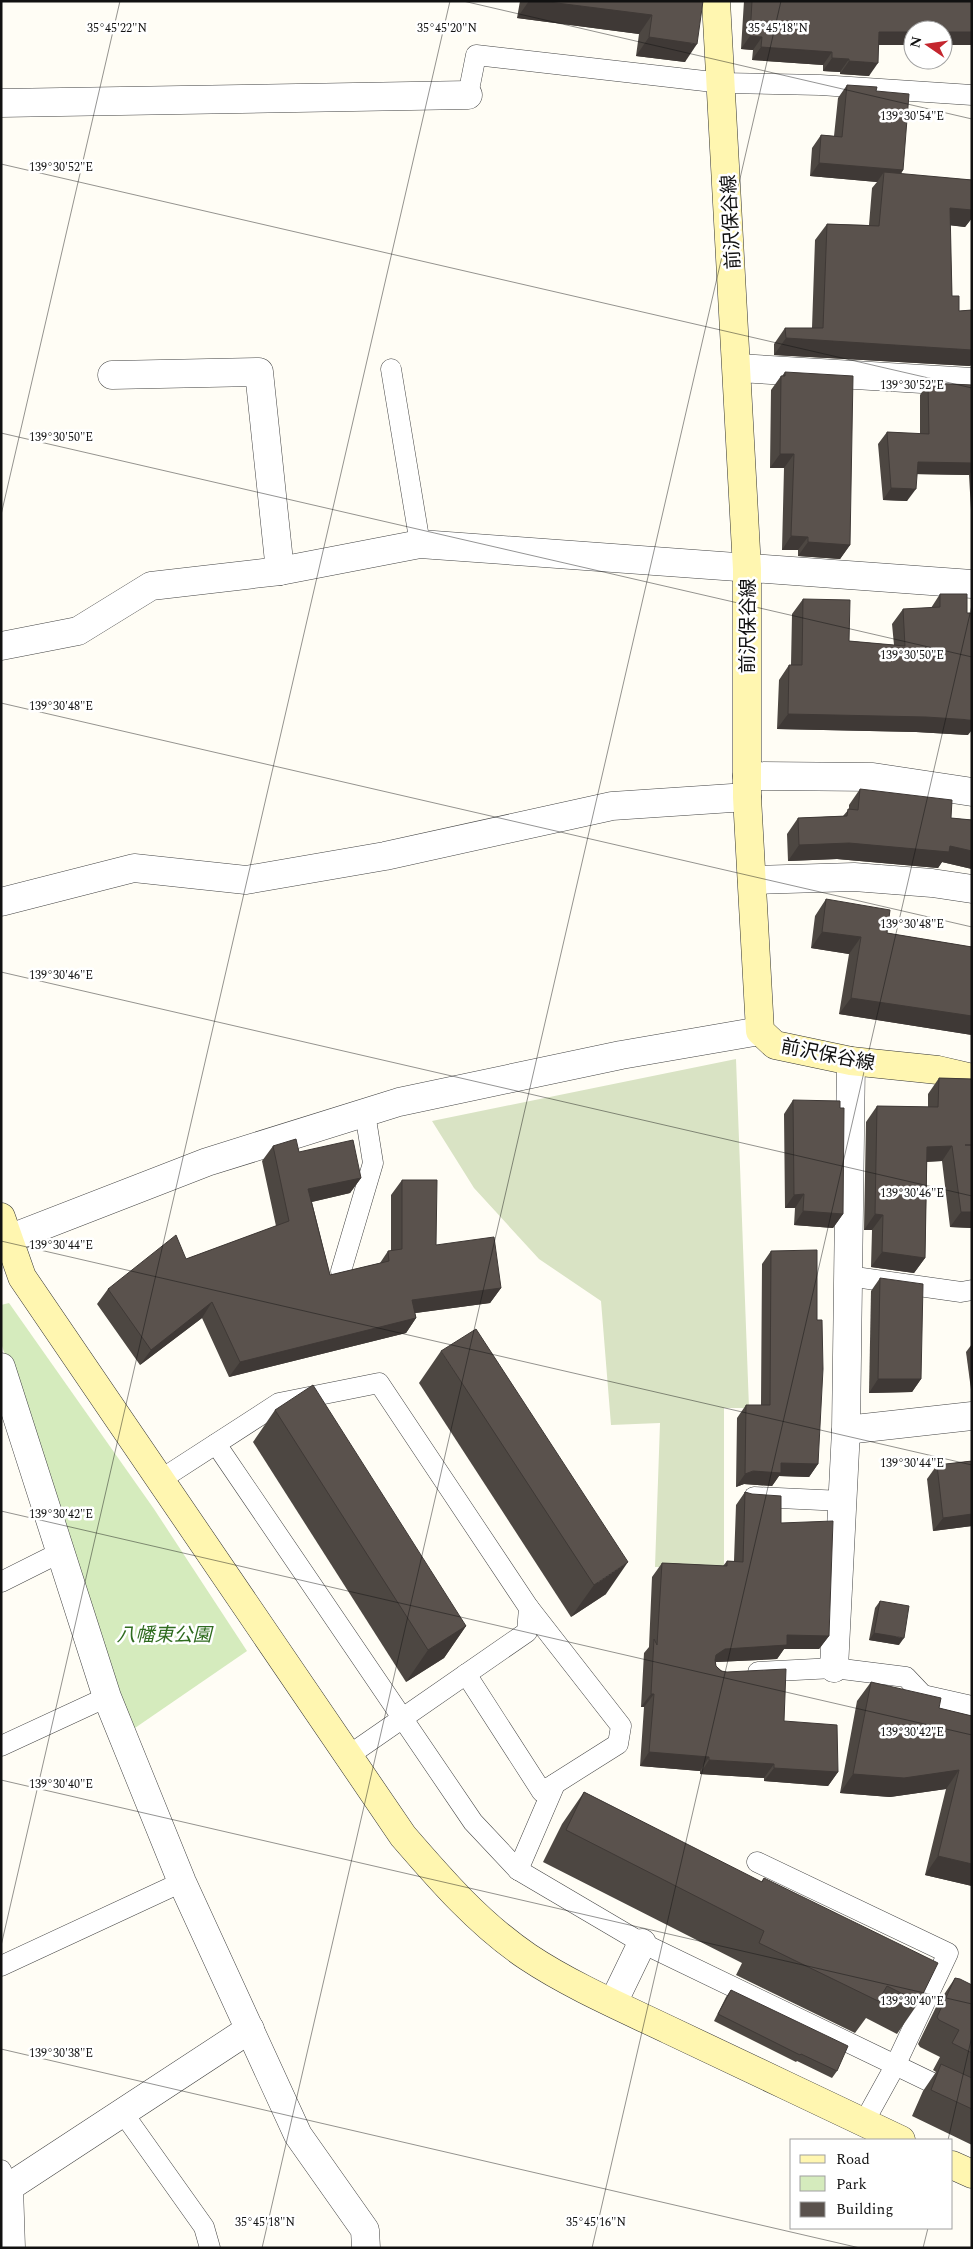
<svg xmlns="http://www.w3.org/2000/svg" width="973" height="2249" viewBox="0 0 973 2249" font-family="Spectral,'Noto Sans JP',serif">
<style>
.green{fill:#d5ebbd}
.cemetery{fill:#d9e3c4}
.lines{fill:none;stroke-linecap:round;stroke-linejoin:round}
.lane-casing{stroke:#444;stroke-width:21}
.street-casing{stroke:#444;stroke-width:29}
.secondary-casing{stroke:#333;stroke-width:29}
.lane{stroke:#fff;stroke-width:20}
.street{stroke:#fff;stroke-width:28}
.secondary{stroke:#fff6b0;stroke-width:28}
.wall{fill:#4d4742}
.shaded-wall{fill:#3f3936}
.building{fill:#5a524d;stroke:#3f3936}
.ticks{fill:none;stroke:#111;stroke-width:1;stroke-opacity:0.45}
.labels{text-anchor:middle;stroke-width:5;stroke-linejoin:round;paint-order:stroke}
.street-label{font-size:19px;fill:#111;stroke:#fff}
.park-label{font-size:19px;font-style:italic;fill:#2f6b1f;stroke:#fff}
.ticks-label{font-size:12px;text-anchor:middle;fill:#111;stroke:#fff;stroke-width:5;stroke-linejoin:round;paint-order:stroke}
</style>
<rect width="100%" height="100%" fill="#fffdf5"/>
<path class="green" d="M9 1303 154 1509 247 1651 132 1730 1 1343V1305Z"/>
<path class="cemetery" d="M736 1059 749 1408H724V1567H655L660 1423 611 1425 601 1301 539 1259 474 1188 432 1121Z"/>
<g class="lines">
<defs>
<g id="lane">
<path d="M468 95 476 55 722 83 820 85 972 95"/>
<path d="M391 369 420 544"/>
<path d="M341 1271 373 1163 365 1113"/>
<path d="M848 1276 961 1292 972 1290"/>
<path d="M216 1444 473 1822 518 1870 642 1943 972 2102"/>
<path d="M160 1480 279 1403 379 1383 529 1608 527 1632 348 1756"/>
<path d="M754 1497 843 1501"/>
<path d="M1 1582 61 1552"/>
<path d="M758 1672 834 1668 906 1677 923 1695 972 1706"/>
<path d="M466 1674 542 1792 618 1744 621 1726 529 1608"/>
<path d="M1 1746 107 1697"/>
<path d="M757 1862 948 1953 895 2066 864 2122"/>
<path d="M518 1870 555 1784"/>
<path d="M1 1966 182 1882"/>
<path d="M123 2113 204 2227 210 2248"/>
<path d="M1 2170 9 2187"/>
</g>
<g id="street">
<path d="M1 103 468 95"/>
<path d="M738 368 972 382"/>
<path d="M112 375 259 372 280 571"/>
<path d="M1 646 78 631 151 586 280 571 420 544 972 584"/>
<path d="M747 776 873 777 972 792"/>
<path d="M752 880 854 877 932 883 972 889"/>
<path d="M1 902 134 868 246 880 385 856 612 806 747 797"/>
<path d="M1 1242 207 1162 399 1102 621 1055 760 1031"/>
<path d="M1 1367 107 1697 182 1882 298 2135 365 2230 366 2248"/>
<path d="M846 1430 972 1416"/>
<path d="M834 1668 846 1430 851 1061"/>
<path d="M613 2003 642 1943"/>
<path d="M11 2248 9 2187 250 2029"/>
</g>
<g id="secondary">
<path d="M716 1 747 569V797L760 1031 775 1045 851 1061 938 1070 972 1078"/>
<path d="M1 1217 22 1277 403 1836C441 1880 479 1924 528 1957 570 1985 623 2008 669 2030 746 2067 824 2103 901 2140"/>
<path d="M952 2165 972 2174"/>
</g>
</defs>
<use href="#lane" class="lane-casing"/>
<use href="#street" class="street-casing"/>
<use href="#secondary" class="secondary-casing"/>
<use href="#lane" class="lane"/>
<use href="#street" class="street"/>
<use href="#secondary" class="secondary"/>
</g>
<g class="wall">
<path d="M520 1H703L685 62 636 56 639 34 517 18Z"/>
<path d="M744 1H972V45H943V30H913V45H879L869 76 840 74V72L823 71V65L752 60 753 50 741 49Z"/>
<path d="M847 85 876 91 903 170 901 174 972 180V218L965 227 950 225 952 296 959 311 972 310V364L970 366 774 355V344L785 328H812L815 240 827 224 869 225 872 188 877 182 810 176 812 148 821 135 834 136 838 98Z"/>
<path d="M785 372 850 545 840 559 798 556V550H782L784 468H770L771 390 781 376H782Z"/>
<path d="M928 383 972 385V510H971L969 475 917 474 907 501 883 500 878 444 887 432 920 434V395Z"/>
<path d="M940 594 968 735 916 732 777 729 779 680 789 665H791L792 614 803 599 849 641 894 645 892 624 903 609 931 608Z"/>
<path d="M860 789 951 818 972 820V869L942 862 938 868 837 859 788 861 787 834 798 818 843 816 849 809V805Z"/>
<path d="M826 899 887 933 972 947V1035L839 1014 849 954 811 948 815 916Z"/>
<path d="M939 1078 972 1079V1228L950 1227 942 1161 927 1162 925 1258 914 1273 871 1267 872 1230H864L866 1122 877 1106 928 1107V1094Z"/>
<path d="M793 1100 843 1214 833 1228 794 1225 795 1208H785L784 1114Z"/>
<path d="M273 1146 299 1152 361 1178 350 1193 312 1202 330 1275 380 1263 388 1251H391V1195L402 1180 436 1245 501 1288 490 1303 415 1313 416 1318 406 1333 229 1377 202 1318 140 1365 97 1304 108 1289 186 1259 276 1226 262 1161Z"/>
<path d="M771 1251 817 1320 818 1464 809 1477 779 1476 772 1486 744 1484 736 1487 737 1418 746 1405H761L762 1264Z"/>
<path d="M880 1278 921 1379 912 1392 869 1393 871 1291Z"/>
<path d="M972 1344V1397L966 1352Z"/>
<path d="M441 1351 606 1594 571 1617 419 1383Z"/>
<path d="M275 1410 466 1626 444 1658 406 1682 253 1442Z"/>
<path d="M972 1461V1526L933 1531 927 1479 937 1465Z"/>
<path d="M745 1492 781 1523 829 1636 819 1649H784L777 1659 716 1662V1666L784 1721 838 1772 828 1786 764 1781V1778L700 1774V1771L640 1766 644 1707H641L644 1653 649 1647 652 1577 662 1563 723 1566 727 1561H734L736 1505Z"/>
<path d="M880 1601 899 1645 869 1640 875 1608Z"/>
<path d="M871 1682 939 1708 972 1716V1886L925 1875 946 1789 890 1797 840 1793 857 1701Z"/>
<path d="M584 1792 761 1882 764 1878 919 2002 897 2034 866 2018 855 2033 736 1975 742 1963 543 1862 562 1824Z"/>
<path d="M955 1978 972 1985V2145L912 2116 923 2091 936 2072 933 2070 940 2057 920 2047 918 2044 937 2005Z"/>
<path d="M731 1990 837 2071 832 2078 797 2061 796 2062 714 2021 726 1997Z"/>
</g>
<g class="shaded-wall">
<path d="M529 1H541L652 15 639 34 517 18Z"/>
<path d="M879 32H913V45H870Z"/>
<rect x="943" y="32" width="29" height="13"/>
<path d="M750 36 762 37 753 50 741 49Z"/>
<path d="M649 37 697 44 685 62 636 56Z"/>
<path d="M761 47 832 52 823 65 752 60Z"/>
<path d="M832 58 849 59 840 72 823 71Z"/>
<path d="M849 61 878 63 869 76 840 74Z"/>
<path d="M819 163 903 170 894 183 884 172 877 182 810 176Z"/>
<path d="M950 208 972 210V218L965 227 938 224Z"/>
<path d="M786 338 972 350V364L970 366 774 355Z"/>
<path d="M780 454H794L784 468H770Z"/>
<path d="M918 462 972 463V471L969 475 909 474Z"/>
<path d="M891 488 916 489 907 501 883 500Z"/>
<path d="M791 536 808 537 798 550H782Z"/>
<path d="M808 542 850 545 840 559 798 556Z"/>
<path d="M788 714 926 717 972 720V730L968 735 916 732 777 729Z"/>
<path d="M849 843 950 846 972 851V869L942 862 938 868 837 859 788 861 799 845Z"/>
<path d="M822 932 861 937 849 954 811 948Z"/>
<path d="M851 998 972 1016V1035L839 1014Z"/>
<path d="M952 1146 942 1161 916 1162 927 1147Z"/>
<path d="M361 1178 350 1193 298 1205 308 1189Z"/>
<path d="M804 1194 795 1208H785L794 1195Z"/>
<path d="M803 1211 843 1214 833 1228 794 1225Z"/>
<path d="M961 1212H972V1228L950 1227Z"/>
<path d="M875 1214 883 1215 872 1230H864Z"/>
<path d="M882 1252 925 1258 914 1273 871 1267Z"/>
<path d="M501 1288 490 1303 401 1315 412 1300Z"/>
<path d="M212 1302 202 1318 140 1365 151 1350Z"/>
<path d="M416 1318 406 1333 229 1377 240 1362Z"/>
<path d="M878 1379H921L912 1392 869 1393Z"/>
<path d="M781 1463 818 1464 809 1477 779 1476 772 1486 744 1484 736 1487 745 1474Z"/>
<path d="M972 1514V1526L933 1531 943 1518Z"/>
<path d="M628 1562 606 1594 571 1617 594 1585Z"/>
<path d="M466 1626 444 1658 406 1682 428 1650Z"/>
<path d="M874 1633 904 1638 899 1645 869 1640Z"/>
<path d="M787 1635 829 1636 819 1649H784L777 1659 716 1662 707 1668 716 1655 725 1649Z"/>
<path d="M651 1694H654L644 1707H641Z"/>
<path d="M649 1752 709 1757 700 1771 640 1766Z"/>
<path d="M709 1760 774 1764 764 1778 700 1774Z"/>
<path d="M774 1768 838 1772 828 1786 764 1781Z"/>
<path d="M959 1770 946 1789 890 1797 840 1793 853 1774Z"/>
<path d="M938 1856 972 1864V1886L925 1875Z"/>
</g>
<g class="building">
<path d="M541 1H703L697 44 649 37 652 15Z"/>
<path d="M752 1H972V32H943V30H913V32H879L878 63 849 61V59L832 58V52L761 47 762 37 750 36Z"/>
<path d="M847 85 877 87 876 91 909 94 903 170 819 163 821 135 842 137Z"/>
<path d="M884 172 972 180V210L950 208 952 296H959V311L972 310V350L786 338 785 328H823L827 224 879 226Z"/>
<path d="M785 372 853 376 850 545 808 542V537L791 536 794 454H780L781 376H785Z"/>
<path d="M928 383 972 385V463L918 462 916 489 891 488 887 432 929 434Z"/>
<path d="M940 594H967V613H972V720L926 717 788 714 789 665H802L803 599 850 600 849 641 905 646 903 609 940 607Z"/>
<path d="M860 789 952 800 951 818 972 820V851L950 846 949 852 849 843 799 845 798 818 847 816 848 809 858 810Z"/>
<path d="M826 899 890 910 887 933 972 947V1016L851 998 861 937 822 932Z"/>
<path d="M939 1078 972 1079V1145H965H972V1212H961L952 1146 927 1147 925 1258 882 1252 883 1215 875 1214 877 1106 938 1107Z"/>
<path d="M793 1100 840 1101V1108H844L843 1214 803 1211 804 1194 794 1195Z"/>
<path d="M296 1139 299 1152 353 1140 361 1178 308 1189 330 1275 389 1261 388 1251 402 1249V1180H437L436 1245 494 1237 501 1288 412 1300 416 1318 240 1362 212 1302 151 1350 108 1289 176 1235 186 1259 289 1221 273 1146Z"/>
<path d="M817 1250V1320H822L823 1369 818 1464 781 1463V1473L753 1471 745 1474 746 1405H770L771 1251Z"/>
<path d="M880 1278 923 1284 921 1379H878Z"/>
<path d="M476 1329 628 1562 594 1585 441 1351Z"/>
<path d="M313 1385 466 1626 428 1650 275 1410Z"/>
<path d="M972 1461V1514L943 1518 937 1465Z"/>
<path d="M745 1492 752 1494 781 1496V1523L833 1521 829 1636 787 1635V1645L725 1649 716 1655 715 1660 716 1666 721 1671 727 1672 786 1669 784 1721 837 1725 838 1772 774 1768V1764L709 1760V1757L649 1752 654 1694H651L654 1639 657 1645 662 1563 727 1566V1561L743 1562Z"/>
<path d="M880 1601 909 1606 904 1638 874 1633Z"/>
<path d="M871 1682 941 1698 939 1708 972 1716V1864L938 1856 959 1770 904 1778 853 1774Z"/>
<path d="M584 1792 762 1882 764 1878 938 1963 919 2002 887 1986 878 2001 759 1943 764 1931 566 1830Z"/>
<path d="M955 1978 960 1979 972 1985V2053L952 2043 959 2030 939 2020 937 2017Z"/>
<path d="M731 1990 848 2046 837 2071 801 2054 800 2055 718 2014Z"/>
<path d="M941 2064 972 2078V2109L931 2090Z"/>
</g>
<path class="ticks" d="M463 1 972 119M1 164 972 388M1 433 972 657M1 515 120 1M1 703 972 927M1 972 972 1196M1 1241 972 1465M1 1511 972 1735M1 1780 972 2004M1 1946 450 1M1 2049 860 2248M948 2140 972 2036M262 2248 781 1M592 2248 972 605M923 2248 928 2228"/>
<g class="labels">
<g class="street-label">
<text transform="translate(730 222) rotate(-93)" y="7">前沢保谷線</text>
<text transform="translate(747 626) rotate(-90)" y="7">前沢保谷線</text>
<text transform="translate(828 1054) rotate(11)" y="7">前沢保谷線</text>
</g>
<g class="park-label">
<text x="164" y="1641">八幡東公園</text>
</g>
</g>
<g class="ticks-label">
<text x="447" y="32">35°45'20"N</text>
<text x="778" y="32">35°45'18"N</text>
<text x="117" y="32">35°45'22"N</text>
<text x="912" y="120">139°30'54"E</text>
<text x="61" y="171">139°30'52"E</text>
<text x="912" y="389">139°30'52"E</text>
<text x="61" y="441">139°30'50"E</text>
<text x="912" y="659">139°30'50"E</text>
<text x="61" y="710">139°30'48"E</text>
<text x="912" y="928">139°30'48"E</text>
<text x="61" y="979">139°30'46"E</text>
<text x="912" y="1197">139°30'46"E</text>
<text x="61" y="1249">139°30'44"E</text>
<text x="912" y="1467">139°30'44"E</text>
<text x="61" y="1518">139°30'42"E</text>
<text x="912" y="1736">139°30'42"E</text>
<text x="61" y="1788">139°30'40"E</text>
<text x="912" y="2005">139°30'40"E</text>
<text x="61" y="2057">139°30'38"E</text>
<text x="265" y="2226">35°45'18"N</text>
<text x="596" y="2226">35°45'16"N</text>
</g>
<rect width="973" height="2249" fill="none" stroke="#111111" stroke-width="5"/>
<rect x="790" y="2139" width="162" height="90" fill="#ffffff" stroke="#a0a0a0"/>
<rect x="800" y="2155" width="25" height="8" fill="#fff6b0" stroke="#a0a0a0"/>
<text x="836" y="2164" font-size="15" fill="#111111">Road</text>
<rect x="800" y="2176" width="25" height="15" fill="#d5ebbd" stroke="#a0a0a0"/>
<text x="836" y="2189" font-size="15" fill="#111111">Park</text>
<rect x="800" y="2202" width="25" height="15" fill="#5a524d" stroke="#a0a0a0"/>
<text x="836" y="2214" font-size="15" fill="#111111">Building</text>
<g transform="translate(928 45) rotate(283)"><circle r="24" fill="#ffffff" stroke="#a0a0a0"/>
<path d="M0-4L9 19L0 12L-9 19Z" fill="#c4262e"/>
<text y="-8" font-size="14" font-weight="bold" text-anchor="middle" fill="#111111">N</text>
</g>
</svg>
